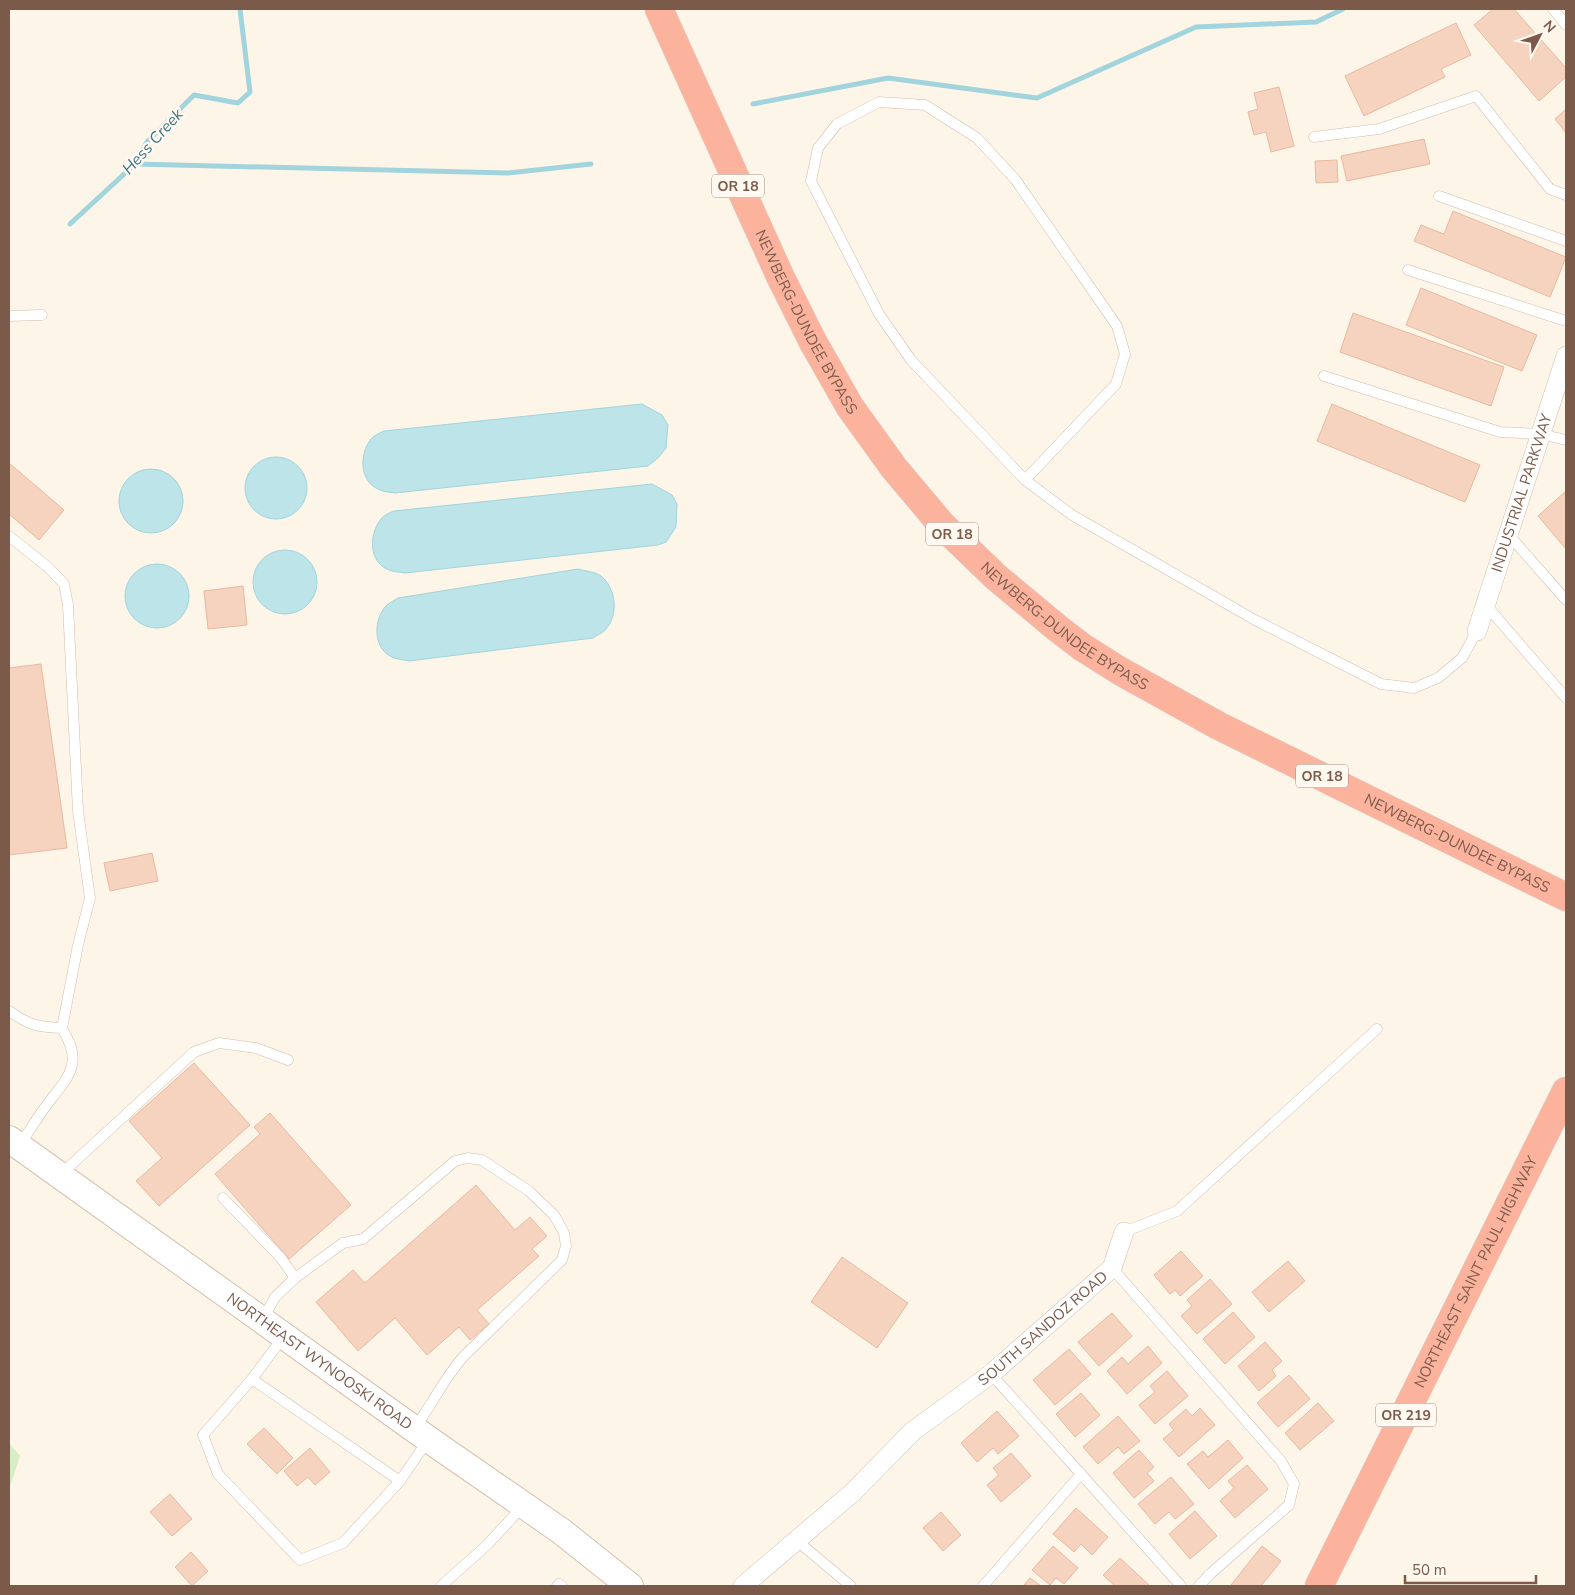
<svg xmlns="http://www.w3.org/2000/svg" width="1575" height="1595" viewBox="0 0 1575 1595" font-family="'Nunito Sans',sans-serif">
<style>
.green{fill:#d7edc6}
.water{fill:#bce4e9;stroke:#a1d4dc}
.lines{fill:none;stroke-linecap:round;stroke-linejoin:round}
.stream{stroke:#a1d4dc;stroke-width:5}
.building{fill:#f5d3bf;stroke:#e9b99e}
.lane-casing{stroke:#d2bcad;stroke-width:11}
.street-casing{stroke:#d2bcad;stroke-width:20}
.secondary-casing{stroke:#d7bfad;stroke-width:28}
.highway-casing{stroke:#ddd4d0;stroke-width:29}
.lane{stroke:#fff;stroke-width:10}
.street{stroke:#fff;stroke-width:19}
.secondary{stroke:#fff;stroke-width:26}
.highway{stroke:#fbb39d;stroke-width:28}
.labels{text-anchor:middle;stroke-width:5;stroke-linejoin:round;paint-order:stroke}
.shield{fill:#fff9f1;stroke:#a38a7c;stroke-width:1}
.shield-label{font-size:14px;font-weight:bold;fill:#7b5a4a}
.street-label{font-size:15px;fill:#7b5a4a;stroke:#fff9f1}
.water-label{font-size:16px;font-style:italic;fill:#3c7780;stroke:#fff9f1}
</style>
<rect width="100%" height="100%" fill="#fef5e9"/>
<path class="green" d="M9 1443 20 1456 9 1490Z"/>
<g class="water">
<path d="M642 404 662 415 668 425 666 448 659 457 648 466 395 493C390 492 384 492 380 490 359 482 359 454 371 439 374 435 380 433 384 431Z"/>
<circle cx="276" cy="488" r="31"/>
<circle cx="151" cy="501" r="32"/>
<path d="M652 484 672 495 677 504 676 527 666 542 658 545 405 573C400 572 394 572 389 570 368 562 369 534 381 519 384 515 389 513 394 511Z"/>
<circle cx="285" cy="582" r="32"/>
<circle cx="157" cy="596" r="32"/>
<path d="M578 569C585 571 596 572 601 576 616 588 619 614 606 629 603 633 597 635 593 638L409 661C404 660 398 659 394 658 373 650 373 622 385 607 388 603 394 601 398 598Z"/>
</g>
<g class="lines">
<g class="stream">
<path d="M753 104 888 78 1037 98 1196 27 1316 22 1343 9"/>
<path d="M135 164 508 173 591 164"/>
<path d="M70 224 135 164 147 142 194 95 238 103 250 92 240 9"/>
</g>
</g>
<g class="building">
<path d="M1493 9H1514L1566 68V77L1539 101 1474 25Z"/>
<path d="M1456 23 1471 55 1441 69 1445 77 1364 116 1345 76Z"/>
<path d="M1279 87 1294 146 1271 152 1266 132 1254 135 1248 112 1258 109 1254 93Z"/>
<path d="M1566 109V133L1555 119Z"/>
<path d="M1424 139 1430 164 1347 181 1341 156Z"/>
<path d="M1337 160 1338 182 1316 183 1315 161Z"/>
<path d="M1453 211 1566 257 1550 297 1414 241 1421 225 1444 234Z"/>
<path d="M1421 288 1537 335 1522 371 1406 325Z"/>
<path d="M1353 313 1504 367 1491 406 1340 352Z"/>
<path d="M1332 404 1480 465 1465 502 1317 441Z"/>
<path d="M9 463 64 510 39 540 9 514Z"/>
<path d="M1566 491V549L1538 516Z"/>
<path d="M243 586 247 625 208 629 204 591Z"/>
<path d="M41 664 67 848 9 855V668Z"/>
<path d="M152 853 158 881 110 891 104 863Z"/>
<path d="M194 1063 250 1125 159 1206 136 1181 162 1158 129 1121Z"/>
<path d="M270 1113 351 1205 289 1259 215 1174 260 1134 254 1127Z"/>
<path d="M476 1185 515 1230 530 1217 547 1236 532 1249 539 1256 477 1310 489 1324 470 1340 459 1327 427 1355 395 1318 358 1351 316 1302 353 1270 365 1283Z"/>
<path d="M1181 1251 1203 1276 1180 1296 1175 1290 1170 1294 1154 1275Z"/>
<path d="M842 1257 908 1303 877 1348 811 1302Z"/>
<path d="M1288 1261 1305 1281 1269 1312 1252 1292Z"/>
<path d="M1210 1279 1232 1304 1197 1334 1181 1316 1192 1306 1187 1300Z"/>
<path d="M1233 1312 1255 1337 1225 1364 1203 1339Z"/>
<path d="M1112 1313 1132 1336 1099 1366 1078 1342Z"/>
<path d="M1265 1342 1282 1361 1272 1370 1276 1376 1259 1391 1238 1366Z"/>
<path d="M1148 1346 1162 1363 1127 1394 1107 1371 1122 1357 1128 1364Z"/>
<path d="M1069 1349 1091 1374 1055 1405 1033 1380Z"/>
<path d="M1167 1371 1188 1396 1155 1424 1139 1405 1155 1392 1150 1386Z"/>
<path d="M1289 1375 1310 1399 1278 1427 1257 1403Z"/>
<path d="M1081 1393 1100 1415 1075 1437 1056 1414Z"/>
<path d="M1318 1403 1334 1421 1300 1450 1285 1433Z"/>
<path d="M1200 1408 1215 1425 1179 1457 1163 1439 1174 1430 1169 1424 1186 1409 1192 1416Z"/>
<path d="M997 1411 1019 1436 998 1454 993 1448 977 1462 961 1443Z"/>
<path d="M1118 1416 1140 1441 1124 1454 1118 1447 1098 1464 1083 1447Z"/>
<path d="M264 1428 293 1458 277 1474 247 1444Z"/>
<path d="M1228 1440 1243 1458 1209 1489 1187 1464 1203 1451 1208 1457Z"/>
<path d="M310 1448 330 1472 315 1485 308 1477 297 1486 284 1471Z"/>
<path d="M1139 1450 1154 1467 1147 1473 1154 1481 1134 1498 1113 1473Z"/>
<path d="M1011 1453 1031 1476 1001 1502 987 1485 999 1475 993 1468Z"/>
<path d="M1247 1465 1268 1489 1235 1518 1220 1501 1234 1488 1228 1481Z"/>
<path d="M1171 1477 1194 1504 1175 1519 1169 1512 1155 1524 1138 1504Z"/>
<path d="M170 1494 192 1519 172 1536 150 1512Z"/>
<path d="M1076 1508 1108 1537 1092 1555 1081 1544 1074 1552 1053 1534Z"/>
<path d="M1195 1511 1217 1536 1190 1559 1169 1534Z"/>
<path d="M941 1512 961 1535 943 1551 923 1528Z"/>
<path d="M1053 1546 1078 1568 1064 1584 1056 1578 1050 1585 1032 1570Z"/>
<path d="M1262 1546 1281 1561 1261 1586H1232L1231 1585Z"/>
<path d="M191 1552 208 1571 192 1586 175 1567Z"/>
<path d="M1120 1558 1150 1586H1115L1103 1575Z"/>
<path d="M1030 1578 1041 1586H1023Z"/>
</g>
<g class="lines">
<defs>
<g id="lane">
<path d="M1553 9 1566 25"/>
<path d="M1314 137 1379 129 1476 96 1550 189 1566 195"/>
<path d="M1439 196 1566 241"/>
<path d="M1408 270 1566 321"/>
<path d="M9 316 42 315"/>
<path d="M1324 376 1500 432 1540 434 1566 440"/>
<path d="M1025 480 1116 384 1125 354 1117 326 1015 179 977 138 925 105 879 102 837 124 818 148 811 181 879 314 911 360 1025 480 1072 515 1255 620 1381 684 1414 688 1438 678 1462 658 1477 631"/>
<path d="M1508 534 1566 600"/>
<path d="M9 536 49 568 64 584 68 605 78 811 90 898 78 945 62 1028"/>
<path d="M1486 605 1566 698"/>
<path d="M9 1011C29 1025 38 1027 62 1028 68 1039 75 1051 72 1065 69 1078 60 1088 52 1098 40 1113 30 1130 19 1146"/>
<path d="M60 1175 194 1052 219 1043 256 1048 288 1060"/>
<path d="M223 1198 281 1258 295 1278"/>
<path d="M1124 1232 1177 1211 1377 1029"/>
<path d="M1112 1268 1281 1461 1294 1484 1289 1505 1210 1574 1199 1586"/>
<path d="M263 1319 275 1297 295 1278 343 1243 363 1239 455 1161 468 1158 482 1160 529 1191 554 1215 564 1233 566 1246 562 1260 464 1356C444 1378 432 1405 414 1429"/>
<path d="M284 1336 252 1379 203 1435 218 1474 300 1560 343 1543 400 1481 428 1440"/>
<path d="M252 1379 400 1481"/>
<path d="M1081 1474 1181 1586"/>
<path d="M796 1540 851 1586"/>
<path d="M441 1586 486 1546 523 1506"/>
<path d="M557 1586 559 1584 562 1586"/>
<path d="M983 1586 1081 1474 991 1374"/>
</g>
<g id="street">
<path id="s1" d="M1477 631 1566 356"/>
<path id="s2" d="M743 1586 852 1493 913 1431 991 1374 1112 1268 1124 1232"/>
</g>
<g id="secondary">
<path id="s3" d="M9 1139 428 1439 561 1531 630 1586"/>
</g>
<g id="highway">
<path id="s4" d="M659 9 780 276 813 342 850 407 894 468 942 525 996 577 1056 627 1082 647 1120 671 1219 726 1566 897"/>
<path id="s5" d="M1319 1586 1566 1091"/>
</g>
</defs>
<use href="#lane" class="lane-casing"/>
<use href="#street" class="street-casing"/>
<use href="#secondary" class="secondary-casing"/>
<use href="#highway" class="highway-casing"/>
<use href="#lane" class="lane"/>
<use href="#street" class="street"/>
<use href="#secondary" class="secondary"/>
<use href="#highway" class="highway"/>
</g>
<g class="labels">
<g class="shield">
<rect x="712" y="174.5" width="52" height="23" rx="4"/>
<rect x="926" y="522.5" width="52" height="23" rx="4"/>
<rect x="1296" y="764.5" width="52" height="23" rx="4"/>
<rect x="1376" y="1403.5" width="60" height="23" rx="4"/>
</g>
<g class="shield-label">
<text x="738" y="191">OR 18</text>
<text x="952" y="539">OR 18</text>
<text x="1322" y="781">OR 18</text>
<text x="1406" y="1420">OR 219</text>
</g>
<g class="street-label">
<text dy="5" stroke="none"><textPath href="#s4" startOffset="346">NEWBERG-DUNDEE BYPASS</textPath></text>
<text dy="5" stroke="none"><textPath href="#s1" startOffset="145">INDUSTRIAL PARKWAY</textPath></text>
<text dy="5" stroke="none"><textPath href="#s4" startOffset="751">NEWBERG-DUNDEE BYPASS</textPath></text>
<text dy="5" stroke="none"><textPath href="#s4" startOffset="1201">NEWBERG-DUNDEE BYPASS</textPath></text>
<text dy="5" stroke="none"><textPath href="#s5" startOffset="351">NORTHEAST SAINT PAUL HIGHWAY</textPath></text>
<text dy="5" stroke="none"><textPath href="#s2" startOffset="396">SOUTH SANDOZ ROAD</textPath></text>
<text dy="5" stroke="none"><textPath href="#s3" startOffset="382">NORTHEAST WYNOOSKI ROAD</textPath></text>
</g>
<g class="water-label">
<text transform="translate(152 141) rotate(-48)" y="6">Hess Creek</text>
</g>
</g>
<rect width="1575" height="1595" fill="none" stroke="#7b5a4a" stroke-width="20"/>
<g transform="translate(1540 35) rotate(49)" stroke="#fff9f1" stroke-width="4" paint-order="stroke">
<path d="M0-4L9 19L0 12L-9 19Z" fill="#7b5a4a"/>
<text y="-8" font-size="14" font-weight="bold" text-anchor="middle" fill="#7b5a4a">N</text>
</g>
<path d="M1405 1575v8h131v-8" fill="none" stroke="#7b5a4a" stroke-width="2.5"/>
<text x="1412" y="1575" font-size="15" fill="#7b5a4a" stroke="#fff9f1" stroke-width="4" paint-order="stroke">50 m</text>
</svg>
